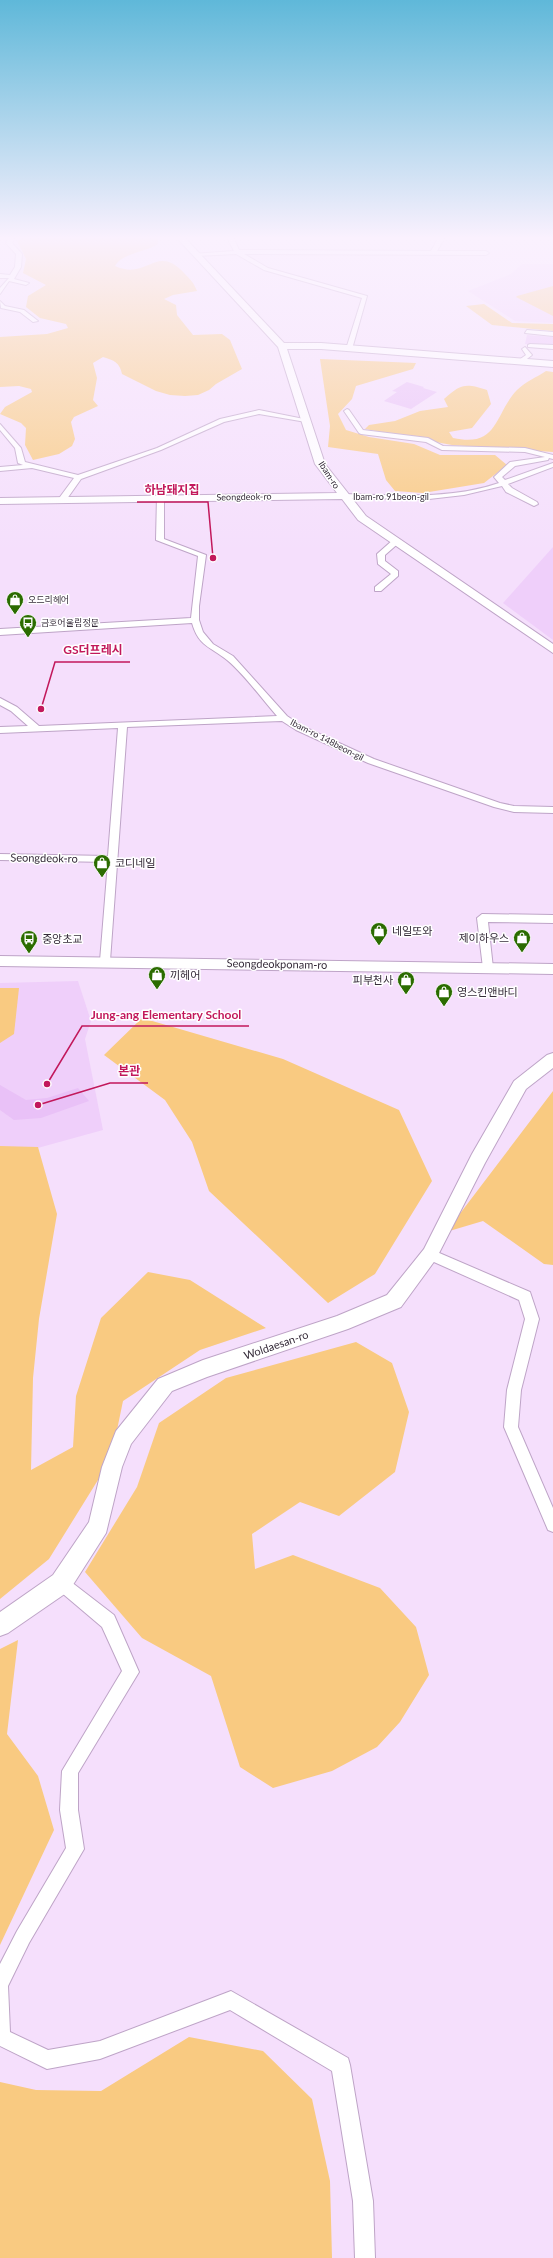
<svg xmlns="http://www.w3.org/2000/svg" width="553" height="2258" viewBox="0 0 553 2258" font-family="Lato,'Noto Sans KR',sans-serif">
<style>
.built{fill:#efcffa}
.green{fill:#f9ca81}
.building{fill:#e9c1f7}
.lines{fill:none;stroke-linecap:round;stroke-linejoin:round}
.street-casing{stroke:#bea4c7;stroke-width:2}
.secondary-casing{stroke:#bea4c7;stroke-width:2}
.street{fill:#fff;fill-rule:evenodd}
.secondary{fill:#fff;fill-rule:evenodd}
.labels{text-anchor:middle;stroke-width:3;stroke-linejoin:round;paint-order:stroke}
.far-street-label{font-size:9px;fill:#362c3a;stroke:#fff}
.far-poi-label{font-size:9px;fill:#362c3a;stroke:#fff;text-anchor:start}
.street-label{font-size:11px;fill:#362c3a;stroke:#fff}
.poi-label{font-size:11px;fill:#362c3a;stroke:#fff;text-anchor:start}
.leader{fill:none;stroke:#c2185b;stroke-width:1.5}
.callout-dot{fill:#c2185b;stroke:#fff;stroke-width:1.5}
.callout-label{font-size:12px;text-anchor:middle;font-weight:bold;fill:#c2185b;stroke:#fff;stroke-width:3;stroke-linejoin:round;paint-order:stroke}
</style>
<rect width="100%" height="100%" fill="#f5dffc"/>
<g class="built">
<path d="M522 264H553V323L515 321 468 291 511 274Z"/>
<path d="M553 547V640L503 603Z"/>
<path d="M78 981 91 1021 85 1039 103 1130 16 1154 0 1155V983Z"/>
</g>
<g class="green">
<path d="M24 237H75L81 239 85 237H158V244C146 252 122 253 115 266 148 281 156 243 184 273 190 279 194 283 197 291L173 295 164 299 176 305 177 315 193 335 222 334 230 340 242 369 216 384 209 390 198 395 185 396 170 395 156 391 122 374C120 363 114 360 103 357L93 363 97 378 93 400 98 406 74 417 71 422 75 439 72 446 59 454 33 460 25 445 26 428 21 423 0 414 5 407 32 392 31 389 19 386 0 387V337L47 334 68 328 66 324 40 318 26 307 28 296 46 285 23 273 26 259 17 241Z"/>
<path d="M553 286V316L516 297 517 296Z"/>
<path d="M484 304 512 323 553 324V331L492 325 466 306Z"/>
<path d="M320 359 416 363 413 369 356 386 352 399 338 414 346 430 369 437 414 444 440 455H495L507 465 484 483 423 493 395 491 386 480 378 454 328 447 330 426Z"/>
<path d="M546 371 553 372V452L452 445 365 429 369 425 395 421 420 411 448 407 444 399C461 384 465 383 487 390L491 404 472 428 449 432 453 438C499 448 494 414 517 390 525 382 537 377 546 371Z"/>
<path d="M0 988H19L14 1034 0 1043Z"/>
<path d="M142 1018 283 1059 399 1110 432 1181 375 1274 328 1303 209 1191 192 1142 165 1100 104 1055Z"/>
<path d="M553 1091V1265L544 1264 483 1221 446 1232Z"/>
<path d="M0 1146 38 1147 57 1214 39 1319 33 1378 31 1470 73 1447 76 1396 101 1318 148 1272 190 1280 266 1328 200 1350 123 1401 111 1459 49 1559 0 1599Z"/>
<path d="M356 1342 392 1363 409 1412 395 1472 339 1516 300 1502 252 1534 255 1569 293 1555 380 1588 416 1627 429 1675 400 1722 377 1747 332 1771 273 1788 240 1767 211 1676 142 1638 85 1572 137 1487 159 1423 226 1378Z"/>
<path d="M18 1640 7 1734 38 1776 54 1830 0 1945V1649Z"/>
<path d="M189 2037 263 2051 312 2099 330 2181 332 2258H0V2082L36 2090 101 2091Z"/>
</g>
<g class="building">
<path d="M527 335 553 337V344H525Z"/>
<path d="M407 382 424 387 423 388 437 392 411 409 384 401 397 392 392 391Z"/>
<path d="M0 1085 26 1100 47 1098 78 1088 89 1101 41 1118 14 1120 0 1110Z"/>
</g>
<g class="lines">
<defs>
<g id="street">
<path d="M9 237H15L12 243 22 254 21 267 14 279 29 283 26 285 9 281 0 294V288L9 278H0V274L10 275 15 267 16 254 6 243Z"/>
<path d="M227 237H233L239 250 431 251 439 237H445L437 251H486L489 253 486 255 244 254 268 268 367 296 352 349 349 351 346 349 362 298 264 270 236 254 196 256 193 254 234 251Z"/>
<path d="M0 301 5 306 24 310 38 321 33 322 20 312 1 308Z"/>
<path d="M527 330 553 332V336L525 333Z"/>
<path d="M530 344 553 345V349L528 347V345Z"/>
<path d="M525 347 532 355 523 362H519V360L526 355 522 349Z"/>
<path d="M347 409 349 410 363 430 428 438 443 446 525 448 553 455V459L549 458 548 460 515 466 502 477 505 480 553 463V467L508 484 512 488 537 502 538 504 534 506 506 492 502 486 464 495 429 499 340 498 339 496 343 494C394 495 450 500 499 483L494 477 510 462 545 457 525 452 442 450 426 442 361 434 359 433 344 411Z"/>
<path d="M259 410 309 420 306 422 259 414 224 422 161 450 81 479 64 503H61L57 501 74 478 32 468 0 471V467L23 465 18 463 15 448 0 430V424L21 448 25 462 78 475 157 448 220 419Z"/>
<path d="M157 496 164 498V539L206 555 199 606V620L203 632 213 644 233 656 287 716 302 726 374 759 500 803 514 806 553 807V813L514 812 494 807 368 763 296 730 282 721 127 727 110 961 109 964H101L100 961 108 862 0 860V854L108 856 118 728 0 733V727L28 726 11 711 0 705V698L17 707 39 726 277 716C262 699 244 674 227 660 210 646 199 647 192 623L0 635V629L191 618 198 556 156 540Z"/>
<path d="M394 539 401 541 385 555V561L398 571V576L381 591H375V587L391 574 378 564 377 554Z"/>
<path d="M482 914 553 915V923L488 922 493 968 488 972 483 968 477 918Z"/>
<path d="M430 1249 530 1292 539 1319 521 1390 518 1427 553 1508V1532L548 1530 504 1427 507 1390 525 1319 519 1300 425 1258 424 1254 425 1250Z"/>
<path d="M61 1575 66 1578 114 1615 139 1672 78 1773V1810L84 1849 29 1943 8 1986 10 2032 48 2050 100 2041 231 1991 348 2058 350 2065 373 2201 375 2258H355L353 2201 332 2071 230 2010 100 2059 47 2069 0 2046V1964L17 1931 66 1848 60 1810 62 1771 122 1671 102 1627 56 1588 53 1583 56 1578Z"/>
</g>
<g id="secondary">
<path d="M176 237H184L284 343H321L553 361V367L321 349H287L325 464 366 516 553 644V653L358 520 342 499 0 504V498L337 493 315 464 278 347Z"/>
<path d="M0 956 553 964V974L0 966Z"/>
<path d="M553 1053V1068L526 1089 485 1163 436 1259 401 1307 348 1329 207 1377 172 1391 131 1444 122 1467 106 1533 69 1591 8 1633 0 1636V1612L53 1575 89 1522 102 1467 116 1431 158 1379 203 1360 337 1316 387 1295 424 1249 472 1154 514 1081 547 1055Z"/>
</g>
</defs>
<use href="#street" class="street-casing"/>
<use href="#secondary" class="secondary-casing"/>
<use href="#street" class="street"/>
<use href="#secondary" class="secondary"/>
</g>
<linearGradient id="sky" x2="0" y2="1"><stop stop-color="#5fb8d9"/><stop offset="0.43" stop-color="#faf1fe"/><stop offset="1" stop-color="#faf1fe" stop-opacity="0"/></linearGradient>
<rect width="553" height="553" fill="url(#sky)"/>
<defs>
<symbol id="shop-pin" viewBox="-11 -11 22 30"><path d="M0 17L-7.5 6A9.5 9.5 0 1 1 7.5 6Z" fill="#2b6c00" stroke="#fff"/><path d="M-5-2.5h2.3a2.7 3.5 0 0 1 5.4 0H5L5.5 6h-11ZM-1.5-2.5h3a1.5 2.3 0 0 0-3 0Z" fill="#fff"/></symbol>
<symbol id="bus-pin" viewBox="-11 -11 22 30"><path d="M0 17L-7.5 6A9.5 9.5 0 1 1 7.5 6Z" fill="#2b6c00" stroke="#fff"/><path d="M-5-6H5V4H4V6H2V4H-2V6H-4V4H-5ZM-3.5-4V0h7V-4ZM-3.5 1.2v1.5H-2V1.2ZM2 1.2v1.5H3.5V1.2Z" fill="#fff"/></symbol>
</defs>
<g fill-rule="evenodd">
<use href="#shop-pin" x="5" y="590" width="20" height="27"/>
<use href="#bus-pin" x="18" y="613" width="20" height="27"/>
<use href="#shop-pin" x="92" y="853" width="20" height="27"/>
<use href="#shop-pin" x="369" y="921" width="20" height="27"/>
<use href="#shop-pin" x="512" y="928" width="20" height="27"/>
<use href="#bus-pin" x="19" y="929" width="20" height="27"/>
<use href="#shop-pin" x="147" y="965" width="20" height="27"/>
<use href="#shop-pin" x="396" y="970" width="20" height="27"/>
<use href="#shop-pin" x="434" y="982" width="20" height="27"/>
</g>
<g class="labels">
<g class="far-street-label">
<text transform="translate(329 475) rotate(57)" y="3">Ibam-ro</text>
<text transform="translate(244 497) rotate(-1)" y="3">Seongdeok-ro</text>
<text x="391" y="500">Ibam-ro 91beon-gil</text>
<text transform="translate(327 740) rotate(27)" y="3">Ibam-ro 148beon-gil</text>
</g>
<g class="far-poi-label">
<text x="28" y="603">오드리헤어</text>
<text x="41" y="626">금호어울림정문</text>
</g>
<g class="street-label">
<text transform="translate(44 858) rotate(1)" y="4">Seongdeok-ro</text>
<text transform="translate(277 964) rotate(1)" y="4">Seongdeokponam-ro</text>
<text transform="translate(276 1345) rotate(-19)" y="4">Woldaesan-ro</text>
</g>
<g class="poi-label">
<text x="115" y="867">코디네일</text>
<text x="392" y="935">네일또와</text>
<text x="509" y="942" text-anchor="end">제이하우스</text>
<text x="42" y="943">중앙초교</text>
<text x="170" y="979">끼헤어</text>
<text x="393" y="984" text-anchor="end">피부천사</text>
<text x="457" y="996">영스킨앤바디</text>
</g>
</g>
<path class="leader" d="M213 558L208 502H137M41 709L55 662H130M47 1084L82 1026H249M38 1105L110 1083H148"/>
<g class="callout-dot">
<circle cx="213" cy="558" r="4"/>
<circle cx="41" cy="709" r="4"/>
<circle cx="47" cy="1084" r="4"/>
<circle cx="38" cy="1105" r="4"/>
</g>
<g class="callout-label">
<text x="172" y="494">하남돼지집</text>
<text x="93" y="654">GS더프레시</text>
<text x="166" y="1019">Jung-ang Elementary School</text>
<text x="129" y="1075">본관</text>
</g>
</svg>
